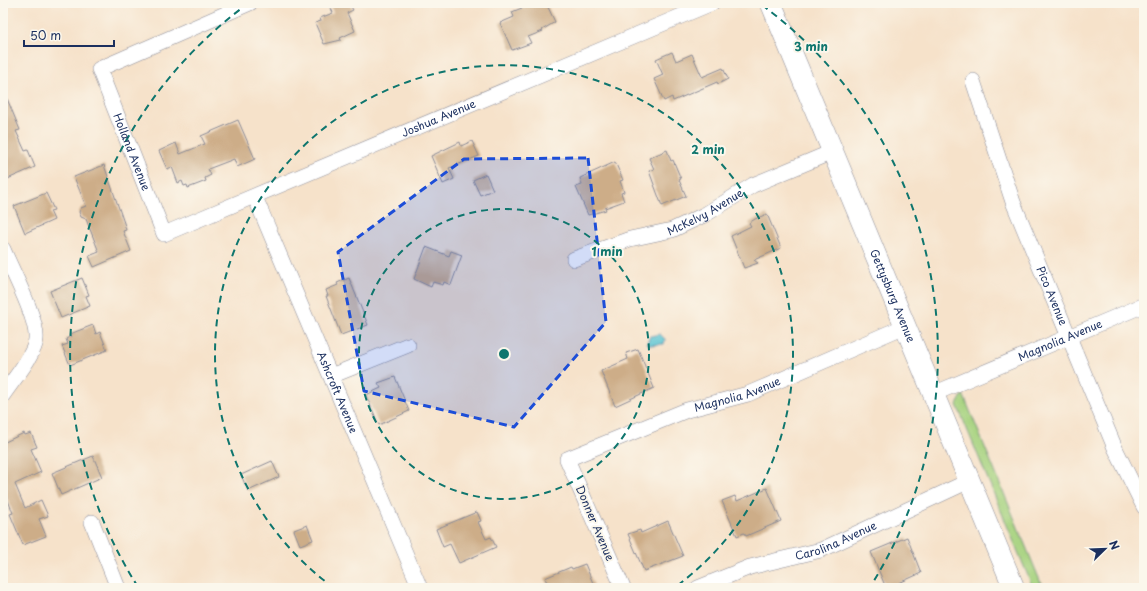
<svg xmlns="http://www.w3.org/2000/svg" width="1147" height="591" viewBox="0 0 1147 591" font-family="'Playpen Sans',sans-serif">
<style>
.green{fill:#a6d27e;stroke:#60806e}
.water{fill:#57c2d1;stroke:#397898}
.building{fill:#cdad88}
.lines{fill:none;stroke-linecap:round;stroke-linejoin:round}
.street-casing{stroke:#888894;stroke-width:16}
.secondary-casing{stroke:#888894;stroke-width:22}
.street{stroke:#fff;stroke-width:15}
.secondary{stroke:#fff;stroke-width:21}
.marked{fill:#1d4ed8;fill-opacity:0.2;stroke:#1d4ed8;stroke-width:3;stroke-dasharray:8 5;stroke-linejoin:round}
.ring{fill:none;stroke:#0f766e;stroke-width:2;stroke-dasharray:7 5}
.labels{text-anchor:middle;stroke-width:4;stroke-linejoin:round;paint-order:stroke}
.street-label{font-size:11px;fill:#1b2f5e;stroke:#fbf7ec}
.centre{fill:#0f766e;stroke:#fbf7ec;stroke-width:2}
.ring-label{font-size:12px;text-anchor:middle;font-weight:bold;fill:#0f766e;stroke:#fbf7ec;stroke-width:4;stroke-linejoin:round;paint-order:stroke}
</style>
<rect width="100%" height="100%" fill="#fbf7ec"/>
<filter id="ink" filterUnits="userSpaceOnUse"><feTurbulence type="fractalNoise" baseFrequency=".025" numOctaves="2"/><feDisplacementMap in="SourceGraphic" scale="8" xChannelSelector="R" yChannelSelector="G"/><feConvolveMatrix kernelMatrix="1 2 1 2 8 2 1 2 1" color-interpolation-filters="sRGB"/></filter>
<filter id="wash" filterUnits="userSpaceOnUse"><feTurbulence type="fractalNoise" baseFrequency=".012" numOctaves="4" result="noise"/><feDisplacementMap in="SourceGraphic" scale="16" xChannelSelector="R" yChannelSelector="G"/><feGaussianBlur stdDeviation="0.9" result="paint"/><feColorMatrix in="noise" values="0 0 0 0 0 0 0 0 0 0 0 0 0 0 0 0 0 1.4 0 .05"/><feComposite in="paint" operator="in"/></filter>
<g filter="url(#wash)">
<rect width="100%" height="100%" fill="#f6e2ca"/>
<path class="green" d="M963 394 1043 588H1033L957 405Z"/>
<path class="water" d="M660 334 665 339 664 344 649 345 647 342 650 336Z"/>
<g id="blocks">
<g class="building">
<path d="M329 3H349L353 10 347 13 355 31 340 38 341 40 324 44 315 23 321 21 320 18 333 13Z"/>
<path d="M534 3H546L555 22 542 30 543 31 528 37 531 43 512 50 500 23 514 17 512 12Z"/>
<path d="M672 52 676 61 692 54 702 77 723 68 728 79 718 84 717 82 673 101 672 97 664 101 654 79 663 75 656 59Z"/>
<path d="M3 89 20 130 16 131 25 151 28 150 35 167 3 181Z"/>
<path d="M238 120 255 159 237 167 234 159 208 169 211 175 205 178 206 181 188 188 187 185 184 186 182 181 178 183 172 167 167 169 159 151 176 143 180 154 205 144 201 136Z"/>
<path d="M472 141 479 156 449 168 454 179 443 184 431 156 460 142 461 146Z"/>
<path d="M667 150 671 161 673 160 681 179 679 180 686 196 662 206 649 171 654 169 649 158Z"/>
<path d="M615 162 623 180 620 181 624 192 621 193 624 201 605 208 606 210 588 215 576 187 582 185 580 178Z"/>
<path d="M104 165 124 223 126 230 123 231 131 251 94 267 89 256 99 252 86 219 81 217 79 212 81 208 86 206 74 177Z"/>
<path d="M486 174 493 190 480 195 473 180Z"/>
<path d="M46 193 54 210 50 211 54 220 25 233 14 206Z"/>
<path d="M767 214 781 248 754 260 758 263 744 268 731 236 751 226 749 223 755 219Z"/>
<path d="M426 247 449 256 451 251 462 255 451 285 444 282 443 285 433 282 431 287 414 279Z"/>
<path d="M82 278 89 295 86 296 90 306 61 318 50 291Z"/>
<path d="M349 278 368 325 341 335 326 296H328L326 290 338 285 337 283Z"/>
<path d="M93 325 96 334 100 332 107 350 70 365 62 346 68 344 66 339 71 336 70 334Z"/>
<path d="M638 349 654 388 615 406 601 371 628 359 626 353Z"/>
<path d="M395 377 409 411 379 425 366 395 381 388 378 383Z"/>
<path d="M24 433 25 435 31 433 37 447 31 449 41 472 15 484 25 508 41 500 48 516 39 519 46 536 23 545 10 514 13 513 3 488V443Z"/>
<path d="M93 456 102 477 61 495 52 473Z"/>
<path d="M272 461 279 477 248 491 241 475Z"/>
<path d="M767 488 781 521 746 536 744 533 737 536 722 501 735 496 737 501Z"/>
<path d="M477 512 481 521 478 522 486 539 491 537 496 547 459 563 450 544 443 547 436 529Z"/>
<path d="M668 521 683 556 644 571 628 534 640 530 641 533Z"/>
<path d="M307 525 313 540 300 545 294 530Z"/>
<path d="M907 537 921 573 899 583 901 588H886L871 552Z"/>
<path d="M585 564 595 588H559L557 584 549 587 545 578 571 567 572 569Z"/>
</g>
</g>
</g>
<g filter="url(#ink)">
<use href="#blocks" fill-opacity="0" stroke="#888894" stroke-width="1"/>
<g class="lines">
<defs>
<g id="street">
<path id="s1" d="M250 3 99 69 164 234 712 3"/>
<path id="s2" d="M973 81 1013 202 1115 448 1144 507"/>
<path id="s3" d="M255 197 420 588"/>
<path d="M3 249C11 269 38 319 36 339 35 355 12 381 3 395"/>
<path id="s4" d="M574 259 630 239 672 230 706 214 753 185 832 152"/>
<path d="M331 376 408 345"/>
<path id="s5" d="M933 394 1144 305"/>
<path d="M92 522 118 588"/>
<path id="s6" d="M623 588 567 459 687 410 748 394 905 326"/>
<path id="s7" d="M698 588 750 567 821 550 969 481"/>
</g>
<g id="secondary">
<path id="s8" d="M771 3 1014 588"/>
</g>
</defs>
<use href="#street" class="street-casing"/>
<use href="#secondary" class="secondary-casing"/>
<use href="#street" class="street"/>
<use href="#secondary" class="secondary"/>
</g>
</g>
<path class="marked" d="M588 158 606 322 514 427 364 391 338 252 464 159Z"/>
<g class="ring">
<circle cx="504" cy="354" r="145"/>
<path d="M334 588A289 289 0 1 1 674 588"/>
<path d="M138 587A434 434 0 0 1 246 5M762 5A434 434 0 0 1 870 587"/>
</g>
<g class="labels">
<g class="street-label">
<text dy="4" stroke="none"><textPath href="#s1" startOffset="640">Joshua Avenue</textPath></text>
<text dy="4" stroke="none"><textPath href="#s1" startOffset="254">Holland Avenue</textPath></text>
<text dy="4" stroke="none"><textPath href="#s4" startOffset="140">McKelvy Avenue</textPath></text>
<text dy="4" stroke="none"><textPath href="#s8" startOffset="317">Gettysburg Avenue</textPath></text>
<text dy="4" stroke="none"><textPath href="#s2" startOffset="229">Pico Avenue</textPath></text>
<text dy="4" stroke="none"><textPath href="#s5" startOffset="138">Magnolia Avenue</textPath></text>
<text dy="4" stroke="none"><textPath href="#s3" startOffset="212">Ashcroft Avenue</textPath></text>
<text dy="4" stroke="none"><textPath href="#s6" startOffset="323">Magnolia Avenue</textPath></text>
<text transform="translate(595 523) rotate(67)" y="4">Donner Avenue</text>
<text dy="4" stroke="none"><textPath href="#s7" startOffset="146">Carolina Avenue</textPath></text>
</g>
</g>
<circle cx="504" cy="354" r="6" class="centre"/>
<g class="ring-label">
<text x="811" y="51">3 min</text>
<text x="708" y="154">2 min</text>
<text x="607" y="256">1 min</text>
</g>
<rect width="1147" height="591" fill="none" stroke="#fbf7ec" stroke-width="16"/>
<g transform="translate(1105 549) rotate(67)" stroke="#fbf7ec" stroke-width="3" paint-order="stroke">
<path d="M0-3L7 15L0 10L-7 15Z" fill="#1b2f5e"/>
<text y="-6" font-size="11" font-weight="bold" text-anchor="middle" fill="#1b2f5e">N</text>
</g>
<path d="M24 40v6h90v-6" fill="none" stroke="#1b2f5e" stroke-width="2"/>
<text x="30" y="40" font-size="12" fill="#1b2f5e" stroke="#fbf7ec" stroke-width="3" paint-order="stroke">50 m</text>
</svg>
